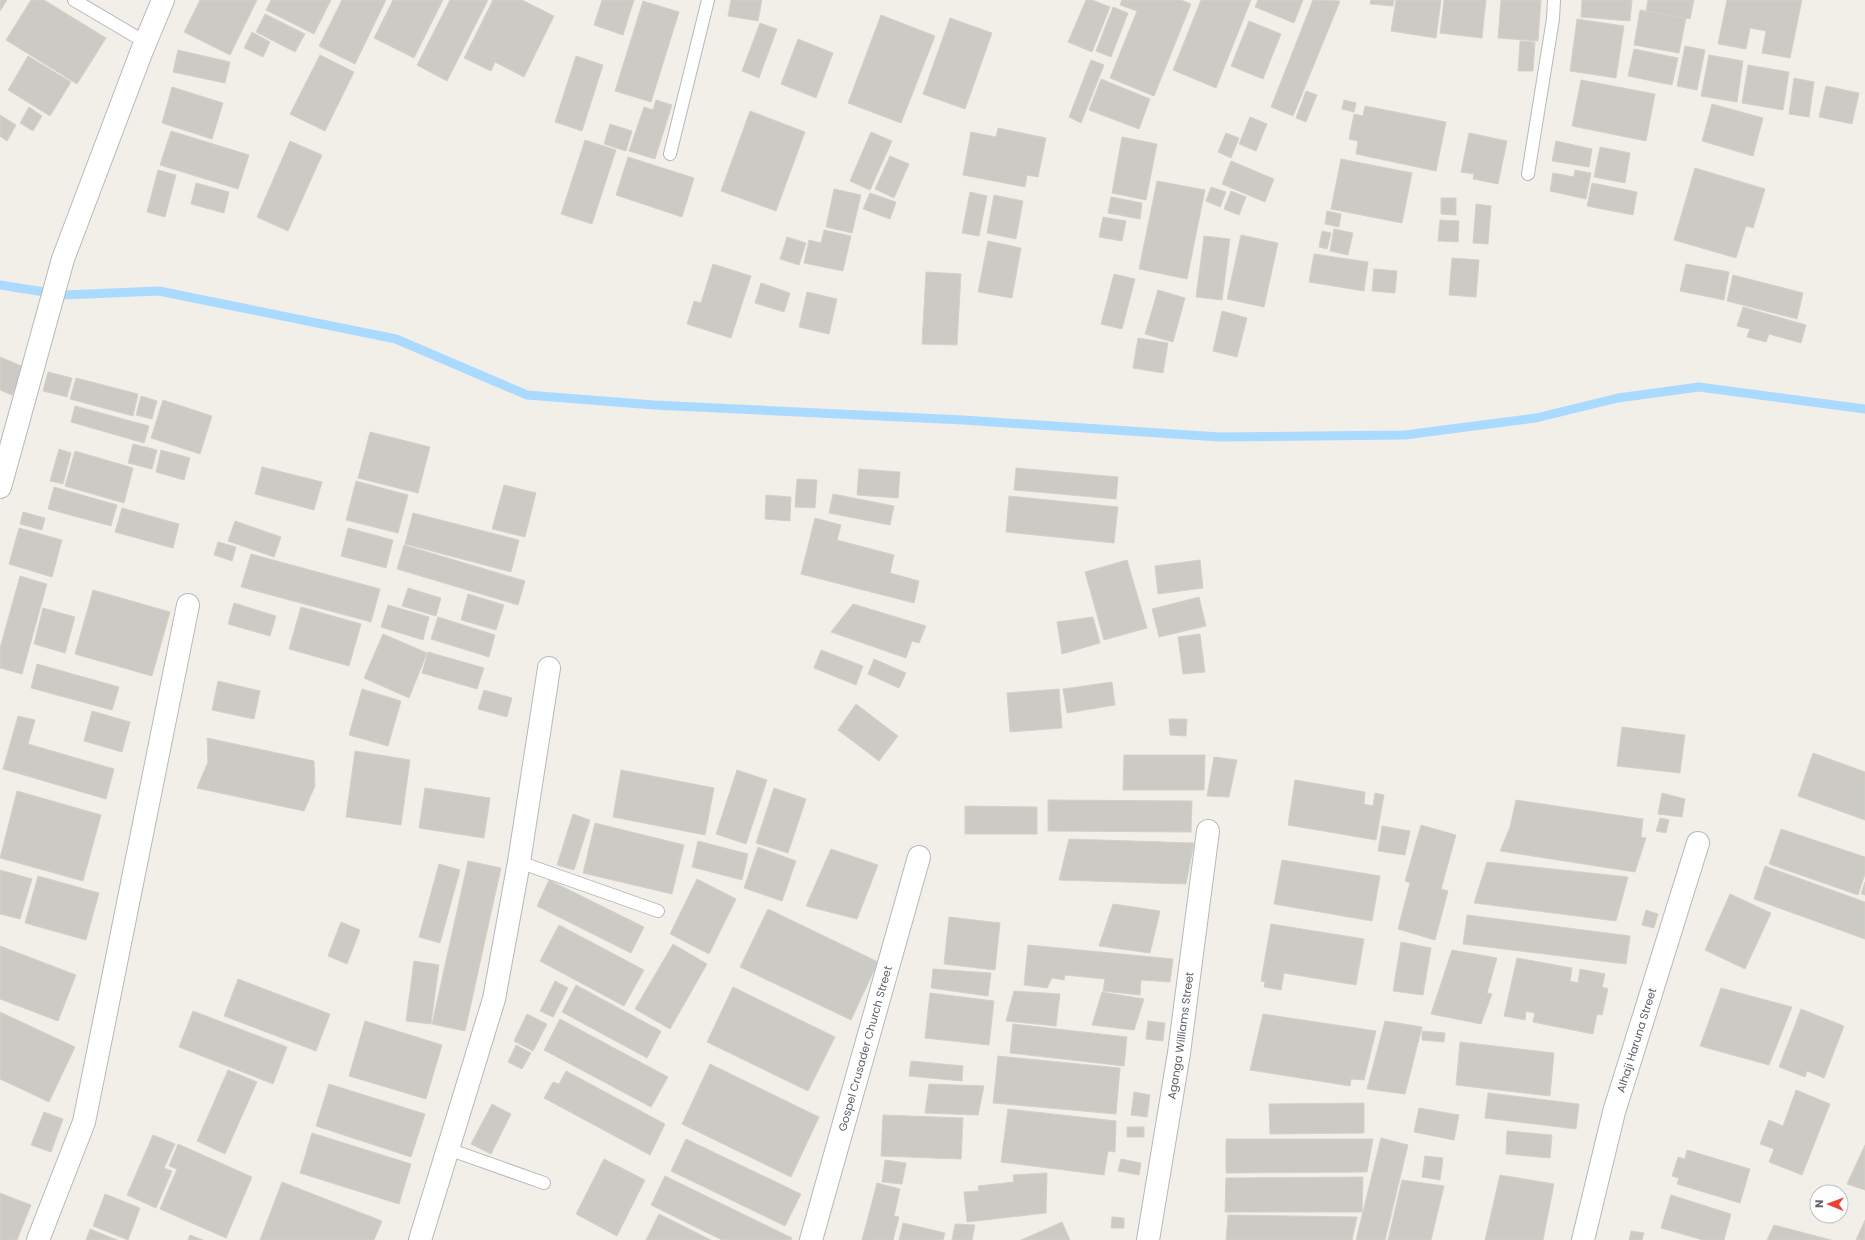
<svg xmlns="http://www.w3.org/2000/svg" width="1865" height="1240" viewBox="0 0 1865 1240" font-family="Poppins,sans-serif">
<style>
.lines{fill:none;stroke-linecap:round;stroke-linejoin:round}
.stream{stroke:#aadaff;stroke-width:9}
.building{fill:#cccac5;stroke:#d6d1c6}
.lane-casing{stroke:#b5b8bc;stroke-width:14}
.street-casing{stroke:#b5b8bc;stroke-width:24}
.lane{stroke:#fff;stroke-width:12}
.street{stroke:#fff;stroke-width:22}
.labels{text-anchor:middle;stroke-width:3;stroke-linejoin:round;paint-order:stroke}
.street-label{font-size:11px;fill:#5f6368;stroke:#fff}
</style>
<rect width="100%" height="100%" fill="#f1efe8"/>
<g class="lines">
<path class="stream" d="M0 285 63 295 159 291 396 339 527 395 654 405 963 420 1220 437 1405 435 1536 418 1618 398 1699 387 1865 409"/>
</g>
<g class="building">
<path d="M0 0H7L0 11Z"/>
<path d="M31 0H44L106 38 77 84 6 40Z"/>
<path d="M200 0H257L230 55 184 32Z"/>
<path d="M271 0H331L314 34 266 10Z"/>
<path d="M342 0H386L355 64 319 46Z"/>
<path d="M393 0H443L414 58 374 38Z"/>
<path d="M450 0H488L447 81 417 65Z"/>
<path d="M493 0H522L554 16 524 77 495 62 491 71 464 58Z"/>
<path d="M602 0H634L623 35 594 25Z"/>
<path d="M731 0H762L758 21 728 16Z"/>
<path d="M1086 0H1092L1110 7 1092 52 1068 42Z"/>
<path d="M1122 0H1181L1191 4 1154 96 1110 78 1137 11 1120 5Z"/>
<path d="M1201 0H1251L1216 88 1173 70Z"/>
<path d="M1258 0H1303L1294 23 1255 7Z"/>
<path d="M1313 0 1340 1 1293 116 1271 107Z"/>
<path d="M1371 0H1394L1393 6 1370 4Z"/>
<path d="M1396 0H1441L1436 38 1391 31Z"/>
<path d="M1444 0H1486L1482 38 1440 33Z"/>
<path d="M1501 0H1541L1538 41 1498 38Z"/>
<path d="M1582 0H1632L1630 21 1581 17Z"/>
<path d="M1648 0H1694L1690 19 1646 11Z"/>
<path d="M1727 0H1802L1790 58 1762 53 1766 31 1750 28 1746 49 1718 44Z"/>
<path d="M643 1 679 12 651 102 615 91Z"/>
<path d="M1113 7 1128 13 1111 57 1096 51Z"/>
<path d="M1640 10 1686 18 1679 53 1634 45Z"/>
<path d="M265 14 305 34 295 52 256 32Z"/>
<path d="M881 15 935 36 901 123 848 103Z"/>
<path d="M950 18 992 33 965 109 923 94Z"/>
<path d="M1577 19 1624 26 1616 78 1570 71Z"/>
<path d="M1249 21 1281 34 1263 79 1231 66Z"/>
<path d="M760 23 777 29 759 78 742 71Z"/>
<path d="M252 32 270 42 263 57 244 48Z"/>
<path d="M798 39 833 53 816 98 781 84Z"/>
<path d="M1520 41 1535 42 1533 71H1518Z"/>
<path d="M1685 46 1705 50 1697 90 1677 86Z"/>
<path d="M1634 49 1678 58 1672 85 1628 76Z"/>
<path d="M178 50 230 62 225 83 173 72Z"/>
<path d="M320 55 354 72 325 131 290 114Z"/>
<path d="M1709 55 1743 61 1737 102 1701 96Z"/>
<path d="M28 56 71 82 50 116 8 90Z"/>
<path d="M576 56 603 65 582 131 555 122Z"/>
<path d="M1091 60 1104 65 1081 123 1069 117Z"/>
<path d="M1748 65 1789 72 1783 110 1742 103Z"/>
<path d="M1794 78 1814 82 1809 117 1789 114Z"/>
<path d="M1101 79 1150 99 1139 129 1089 110Z"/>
<path d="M1581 80 1655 94 1646 141 1572 126Z"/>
<path d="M1826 86 1859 93 1852 124 1819 117Z"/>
<path d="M172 87 223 103 212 139 162 123Z"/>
<path d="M1306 91 1317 95 1306 122 1296 118Z"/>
<path d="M656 100 672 105 655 159 629 151 644 107 653 110Z"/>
<path d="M1344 100 1356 103 1354 112 1342 109Z"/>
<path d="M1712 104 1763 118 1753 156 1702 141Z"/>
<path d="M1365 106 1446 122 1436 171 1356 154 1358 141 1349 139 1354 114 1363 116Z"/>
<path d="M29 107 42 116 33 131 20 123Z"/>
<path d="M750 111 805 132 776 211 721 191Z"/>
<path d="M0 115 16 125 7 141 0 136Z"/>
<path d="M1250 117 1267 124 1256 151 1239 144Z"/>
<path d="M610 124 632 131 626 151 604 144Z"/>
<path d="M998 128 1046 138 1038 177 1027 175 1025 187 963 175 971 132 996 137Z"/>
<path d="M171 131 249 155 238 189 160 165Z"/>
<path d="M871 132 892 141 870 190 850 181Z"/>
<path d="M1226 133 1239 138 1231 158 1218 152Z"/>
<path d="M1469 133 1507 141 1498 184 1473 179 1474 174 1461 172Z"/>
<path d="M1122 137 1157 144 1146 200 1112 193Z"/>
<path d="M585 140 616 150 592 224 561 214Z"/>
<path d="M290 141 322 155 288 231 257 217Z"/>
<path d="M1556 141 1592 149 1589 167 1552 161Z"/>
<path d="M1600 147 1630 153 1625 183 1594 177Z"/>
<path d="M890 156 909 164 894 198 875 189Z"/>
<path d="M628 157 694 178 682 217 616 195Z"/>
<path d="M1341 159 1412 173 1402 223 1331 209Z"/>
<path d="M1231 161 1274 179 1265 202 1222 184Z"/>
<path d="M1695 168 1765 189 1753 228 1746 226 1736 258 1674 240Z"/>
<path d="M158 170 176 175 165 217 147 212Z"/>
<path d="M1575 170 1591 173 1586 199 1550 191 1553 173 1574 177Z"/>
<path d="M1157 181 1205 190 1187 279 1139 269Z"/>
<path d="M196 183 229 192 224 213 191 204Z"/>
<path d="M1592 183 1637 192 1633 215 1587 206Z"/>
<path d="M1211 187 1226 192 1220 207 1206 201Z"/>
<path d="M834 189 861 195 852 233 826 227Z"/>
<path d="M1231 191 1246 197 1239 215 1224 209Z"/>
<path d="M970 192 987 196 979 236 962 233Z"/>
<path d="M870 193 896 202 890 219 863 209Z"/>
<path d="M994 195 1023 201 1016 239 987 233Z"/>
<path d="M1111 197 1142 203 1140 219 1108 213Z"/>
<path d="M1441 198H1456V215L1441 214Z"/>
<path d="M1476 204 1491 206 1488 244 1473 243Z"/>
<path d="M1327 211 1341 214 1339 227 1325 224Z"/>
<path d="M1103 217 1126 221 1122 241 1099 237Z"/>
<path d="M1440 220 1459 221 1458 242 1438 241Z"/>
<path d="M1334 229 1353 233 1348 255 1330 251Z"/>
<path d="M824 230 851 236 843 271 804 263 809 240 821 243Z"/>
<path d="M1322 231 1331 233 1327 249 1319 247Z"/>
<path d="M1241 235 1278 243 1264 307 1227 299Z"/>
<path d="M1204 236 1230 239 1222 300 1196 297Z"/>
<path d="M787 237 806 243 799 265 780 259Z"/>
<path d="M988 241 1021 248 1012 298 978 292Z"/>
<path d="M1314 254 1368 262 1364 291 1309 282Z"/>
<path d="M1452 258 1479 260 1476 297 1449 295Z"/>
<path d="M713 264 751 276 731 338 687 324 694 301 701 303Z"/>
<path d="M1686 264 1729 272 1724 300 1680 291Z"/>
<path d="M1374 269 1397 271 1395 293 1372 291Z"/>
<path d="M926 272 961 274 957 345 922 344Z"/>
<path d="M1114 274 1135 279 1122 329 1101 324Z"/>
<path d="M1733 275 1803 293 1797 319 1727 301Z"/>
<path d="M761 283 790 293 784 312 755 303Z"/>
<path d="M1158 290 1185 298 1173 342 1145 334Z"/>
<path d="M807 292 837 299 829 334 799 327Z"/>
<path d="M1743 307 1806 325 1801 343 1769 334 1766 342 1747 337 1750 329 1737 326Z"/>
<path d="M1222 311 1247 318 1237 357 1213 351Z"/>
<path d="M1138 338 1168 343 1163 373 1133 368Z"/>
<path d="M0 357 24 367 12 395 0 390Z"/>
<path d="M48 372 72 378 67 397 43 391Z"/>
<path d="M76 378 138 394 133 416 70 399Z"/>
<path d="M141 396 157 401 152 419 136 415Z"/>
<path d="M163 400 212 416 200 454 151 438Z"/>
<path d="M75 406 149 426 144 443 71 422Z"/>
<path d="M370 432 430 447 418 493 358 478Z"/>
<path d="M133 444 157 450 152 469 128 463Z"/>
<path d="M59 449 71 453 63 484 50 481Z"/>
<path d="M161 450 190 458 184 480 156 472Z"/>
<path d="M75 451 133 468 124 503 65 486Z"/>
<path d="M262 467 322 482 314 510 255 494Z"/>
<path d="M1016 468 1118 477 1116 499 1014 490Z"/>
<path d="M859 469 900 472 898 498 857 495Z"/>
<path d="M797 479 817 480 815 508 795 507Z"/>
<path d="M356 481 408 495 398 533 346 520Z"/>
<path d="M504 485 536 493 525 537 492 529Z"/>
<path d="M54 487 117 505 111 526 48 509Z"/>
<path d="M833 494 894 506 890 525 829 513Z"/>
<path d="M766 495 791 497 790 521 765 519Z"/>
<path d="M1009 496 1118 507 1114 543 1006 532Z"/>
<path d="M122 508 179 524 173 548 115 532Z"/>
<path d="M23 512 45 518 42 530 20 524Z"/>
<path d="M413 513 519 540 511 572 405 544Z"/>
<path d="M815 518 841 525 837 540 894 555 890 573 919 581 914 603 801 574Z"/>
<path d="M235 521 281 537 274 557 228 541Z"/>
<path d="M19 528 62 540 52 577 9 564Z"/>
<path d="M348 528 393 540 386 568 341 556Z"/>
<path d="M218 542 236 547 232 561 214 555Z"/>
<path d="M404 545 525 581 518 605 397 569Z"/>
<path d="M251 554 380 589 371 622 241 587Z"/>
<path d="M1127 560 1147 628 1104 640 1085 572Z"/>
<path d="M1200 560 1203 588 1158 594 1155 566Z"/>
<path d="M20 576 47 584 22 674 0 668V648Z"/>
<path d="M408 588 441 598 436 616 402 606Z"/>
<path d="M93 590 170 612 152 676 75 654Z"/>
<path d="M468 594 504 605 496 630 461 620Z"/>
<path d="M1199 597 1206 626 1159 637 1152 609Z"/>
<path d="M234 603 276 616 270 636 228 624Z"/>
<path d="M853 604 926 626 919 643 912 641 906 658 831 632Z"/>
<path d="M388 605 429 617 423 640 381 627Z"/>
<path d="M301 607 361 624 349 666 289 649Z"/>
<path d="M43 608 75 617 65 653 34 644Z"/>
<path d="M438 617 495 635 489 657 431 639Z"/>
<path d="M1093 617 1100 643 1062 654 1057 622Z"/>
<path d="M383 634 427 653 409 698 364 678Z"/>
<path d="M1200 634 1205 672 1183 674 1178 637Z"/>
<path d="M821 650 863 666 856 685 814 668Z"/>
<path d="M428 652 484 668 477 689 422 673Z"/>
<path d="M874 659 906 673 899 688 868 674Z"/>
<path d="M37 664 119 687 112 710 31 688Z"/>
<path d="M218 681 260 691 254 719 212 710Z"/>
<path d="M1112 682 1115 705 1067 713 1063 689Z"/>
<path d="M362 689 401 701 388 746 349 735Z"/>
<path d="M1059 689 1062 728 1010 732 1007 693Z"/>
<path d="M484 690 512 698 507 717 478 709Z"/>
<path d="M856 704 898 736 879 761 838 730Z"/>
<path d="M92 711 130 722 122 752 84 741Z"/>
<path d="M18 716 35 720 28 744 114 769 106 799 3 769Z"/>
<path d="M1169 719H1187L1186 736 1170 735Z"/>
<path d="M1622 727 1685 735 1680 773 1617 766Z"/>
<path d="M207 738 314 761 315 786 304 811 197 788 208 762Z"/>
<path d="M355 751 410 760 401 825 346 817Z"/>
<path d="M1813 753 1865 772V820L1798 796Z"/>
<path d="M1124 755H1205L1204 790H1123Z"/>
<path d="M1214 757 1237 760 1229 797 1207 796Z"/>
<path d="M621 770 714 788 705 835 613 817Z"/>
<path d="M737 770 767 780 746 844 716 834Z"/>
<path d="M1295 780 1365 792 1364 804 1373 806 1375 793 1384 795 1376 840 1288 825Z"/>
<path d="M425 788 490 798 484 838 419 828Z"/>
<path d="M774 788 806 799 788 853 756 843Z"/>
<path d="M17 791 101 815 83 881 0 858Z"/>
<path d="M1662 793 1685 799 1682 817 1658 814Z"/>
<path d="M1048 800 1192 801 1191 832 1048 831Z"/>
<path d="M1516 800 1643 819 1641 837 1646 838 1635 872 1500 851 1510 827Z"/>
<path d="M965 806 1037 807V834H965Z"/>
<path d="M573 814 590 820 574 870 557 865Z"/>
<path d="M1660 818 1669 820 1666 833 1656 831Z"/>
<path d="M595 823 684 845 672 894 583 873Z"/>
<path d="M1421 825 1456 835 1441 889 1448 891 1435 940 1398 929 1410 883 1405 881Z"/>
<path d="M1382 826 1410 831 1405 855 1378 851Z"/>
<path d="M1781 829 1865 857V874L1858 895 1769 864Z"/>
<path d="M1069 839 1194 843 1186 884 1059 880Z"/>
<path d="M698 841 748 854 742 880 692 867Z"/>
<path d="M758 847 796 861 782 901 744 888Z"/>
<path d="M831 849 878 865 857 919 806 906Z"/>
<path d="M1282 860 1380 876 1372 921 1274 904Z"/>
<path d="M468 861 501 868 465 1031 432 1024Z"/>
<path d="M1487 862 1628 877 1616 921 1474 903Z"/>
<path d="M439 864 460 870 440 943 419 937Z"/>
<path d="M1765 866 1865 902V939L1754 899Z"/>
<path d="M0 870 32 879 20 919 0 914Z"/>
<path d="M38 876 99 893 86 940 25 923Z"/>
<path d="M697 879 736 899 709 954 670 934Z"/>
<path d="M549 880 644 927 631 953 537 906Z"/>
<path d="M1865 882V895L1861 894Z"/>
<path d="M1730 894 1771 913 1745 969 1705 950Z"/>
<path d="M1113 904 1160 911 1150 953 1099 946Z"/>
<path d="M768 909 878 962 851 1020 740 967Z"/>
<path d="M1646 910 1658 914 1654 928 1642 925Z"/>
<path d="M1467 915 1630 936 1626 964 1463 944Z"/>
<path d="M949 917 1000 923 995 970 944 964Z"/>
<path d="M341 922 360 930 347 964 328 956Z"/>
<path d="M1271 924 1364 939 1356 985 1284 973 1281 990 1264 987 1265 982 1261 981Z"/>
<path d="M559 925 644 970 624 1006 540 961Z"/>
<path d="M1401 942 1431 948 1423 995 1393 991Z"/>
<path d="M673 944 707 964 670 1029 635 1009Z"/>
<path d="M1028 945 1173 959 1170 982 1141 980 1140 995 1103 991 1105 979 1065 975 1064 980 1052 978 1047 988 1024 985Z"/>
<path d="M0 946 76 975 58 1021 0 999Z"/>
<path d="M1452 950 1497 958 1487 993 1492 994 1481 1024 1431 1014Z"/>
<path d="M1517 958 1572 968 1570 981 1578 983 1580 969 1605 974 1602 987 1608 989 1602 1015 1597 1014 1593 1034 1533 1022 1535 1013 1526 1011 1525 1020 1504 1016Z"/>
<path d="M414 961 439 965 431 1024 406 1021Z"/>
<path d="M933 969 991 973 988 996 931 988Z"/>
<path d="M238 979 330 1014 316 1051 224 1016Z"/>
<path d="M555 981 568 988 553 1017 540 1011Z"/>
<path d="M576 985 661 1031 647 1058 562 1012Z"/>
<path d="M733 987 835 1037 808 1091 707 1042Z"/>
<path d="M1721 988 1792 1007 1769 1065 1700 1046Z"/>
<path d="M1014 991 1060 994 1056 1026 1006 1021Z"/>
<path d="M1102 992 1144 999 1134 1030 1092 1025Z"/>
<path d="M930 993 994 1001 989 1045 925 1038Z"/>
<path d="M1801 1009 1844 1026 1824 1078 1807 1071 1805 1077 1779 1067Z"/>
<path d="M193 1011 287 1047 273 1084 179 1047Z"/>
<path d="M0 1012 75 1047 49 1102 0 1079Z"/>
<path d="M527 1014 547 1024 533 1051 514 1041Z"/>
<path d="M1263 1014 1376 1031 1364 1080 1351 1079 1350 1086 1250 1070Z"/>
<path d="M560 1019 668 1077 651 1107 544 1050Z"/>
<path d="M365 1021 442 1045 426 1099 349 1076Z"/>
<path d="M1148 1021 1165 1023 1163 1041 1146 1039Z"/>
<path d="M1385 1021 1422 1027 1405 1094 1367 1089Z"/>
<path d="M1013 1024 1127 1037 1124 1066 1010 1053Z"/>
<path d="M1422 1031 1445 1033 1444 1042 1422 1040Z"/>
<path d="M1460 1042 1554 1053 1550 1096 1456 1085Z"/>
<path d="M516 1045 531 1053 522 1069 508 1062Z"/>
<path d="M998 1056 1120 1068 1116 1114 993 1103Z"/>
<path d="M911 1061 963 1066 962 1081 909 1076Z"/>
<path d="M710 1064 819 1117 791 1177 682 1124Z"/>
<path d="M228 1070 257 1082 225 1154 197 1141Z"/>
<path d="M566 1071 665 1124 650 1155 544 1098 553 1082 559 1084Z"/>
<path d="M329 1084 425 1114 411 1157 316 1126Z"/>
<path d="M929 1084 984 1086 978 1115 925 1113Z"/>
<path d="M1796 1090 1830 1104 1802 1175 1769 1162 1774 1149 1760 1144 1769 1120 1783 1126Z"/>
<path d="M1134 1092 1150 1095 1147 1117 1131 1115Z"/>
<path d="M1488 1093 1579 1104 1576 1129 1485 1118Z"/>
<path d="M1364 1103V1133L1270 1134 1269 1104Z"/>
<path d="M492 1104 511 1114 491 1154 471 1144Z"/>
<path d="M1419 1108 1459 1115 1454 1140 1414 1132Z"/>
<path d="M1008 1109 1116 1121 1115 1152 1108 1151 1104 1175 1001 1162Z"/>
<path d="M44 1112 63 1119 51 1152 31 1145Z"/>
<path d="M883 1115 963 1118 961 1159 881 1156Z"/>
<rect x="1127" y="1127" width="17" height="10"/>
<path d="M1507 1131 1552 1135 1550 1158 1506 1154Z"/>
<path d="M312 1133 411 1164 399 1204 300 1173Z"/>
<path d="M153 1135 175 1144 164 1168 172 1171 156 1208 127 1195Z"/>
<path d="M1381 1138 1408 1145 1385 1240H1356Z"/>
<path d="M686 1139 801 1194 785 1226 671 1171Z"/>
<path d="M1226 1139H1373L1367 1172 1226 1173Z"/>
<path d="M178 1144 252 1177 226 1238 160 1209 177 1169 169 1166Z"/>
<path d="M1865 1145V1190L1847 1184Z"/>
<path d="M1687 1150 1750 1169 1740 1203 1677 1184 1679 1178 1672 1176 1678 1157 1685 1159Z"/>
<path d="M1425 1156 1443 1158 1440 1180 1422 1177Z"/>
<path d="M604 1159 645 1180 617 1236 576 1214Z"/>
<path d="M1121 1159 1141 1163 1139 1175 1118 1171Z"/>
<path d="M885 1160 906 1163 902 1184 882 1182Z"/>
<path d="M1047 1173 1046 1213 967 1222 964 1192 979 1191 978 1186 1014 1182 1013 1175Z"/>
<path d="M1500 1175 1554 1184 1543 1240H1485Z"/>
<path d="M665 1176 792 1238 791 1240H722L651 1205Z"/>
<path d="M1363 1177 1362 1212H1225L1226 1178Z"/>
<path d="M1402 1180 1444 1186 1431 1240H1388Z"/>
<path d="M282 1182 382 1221 374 1240H260Z"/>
<path d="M877 1183 900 1189 894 1216 899 1217 893 1240H862Z"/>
<path d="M0 1193 31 1205 17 1240H0Z"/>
<path d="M105 1194 140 1208 128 1240 93 1226Z"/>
<path d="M1671 1195 1731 1214 1724 1240H1703L1661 1228Z"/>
<path d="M659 1214 711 1240H646Z"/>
<path d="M1228 1215 1357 1217 1352 1240H1226Z"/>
<path d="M1112 1217 1124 1218V1228H1111Z"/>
<path d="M1865 1220V1240H1856Z"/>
<path d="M1062 1222 1070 1240H1021Z"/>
<path d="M903 1223 945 1233 943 1240H899Z"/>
<path d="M955 1224 975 1225 972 1240H952Z"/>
<path d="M1774 1225 1831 1240H1767Z"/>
<path d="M90 1229 117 1240H86Z"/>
<path d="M1631 1231 1644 1233 1642 1240H1629Z"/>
<path d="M190 1235 203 1240H188Z"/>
</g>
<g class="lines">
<defs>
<g id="lane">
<path d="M74 0 145 42"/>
<path d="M670 154 708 0"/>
<path d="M1528 174 1553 19 1554 0"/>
<path d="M519 862 658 911"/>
<path d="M448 1149 544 1183"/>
</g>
<g id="street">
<path d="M0 487 63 259 141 53 163 0"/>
<path d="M38 1240 84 1122 188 605"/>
<path d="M420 1240 494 999 519 862 549 668"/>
<path id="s1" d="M811 1240 919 857"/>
<path id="s2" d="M1148 1240 1179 1053 1208 831"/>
<path id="s3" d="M1583 1240 1614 1112 1698 843"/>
</g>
</defs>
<use href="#lane" class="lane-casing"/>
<use href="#street" class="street-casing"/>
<use href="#lane" class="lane"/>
<use href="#street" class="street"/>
</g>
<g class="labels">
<g class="street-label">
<text dy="4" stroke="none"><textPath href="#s2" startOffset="207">Aganga Williams Street</textPath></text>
<text dy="4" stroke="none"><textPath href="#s3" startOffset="207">Alhaji Haruna Street</textPath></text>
<text dy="4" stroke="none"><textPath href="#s1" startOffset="199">Gospel Crusader Church Street</textPath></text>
</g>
</g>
<g transform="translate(1829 1204) rotate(271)"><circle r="19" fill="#ffffff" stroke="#bfc1c3"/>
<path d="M0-3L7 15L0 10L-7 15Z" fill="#ea4335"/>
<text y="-6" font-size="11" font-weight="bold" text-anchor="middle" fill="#5f6368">N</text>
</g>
</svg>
